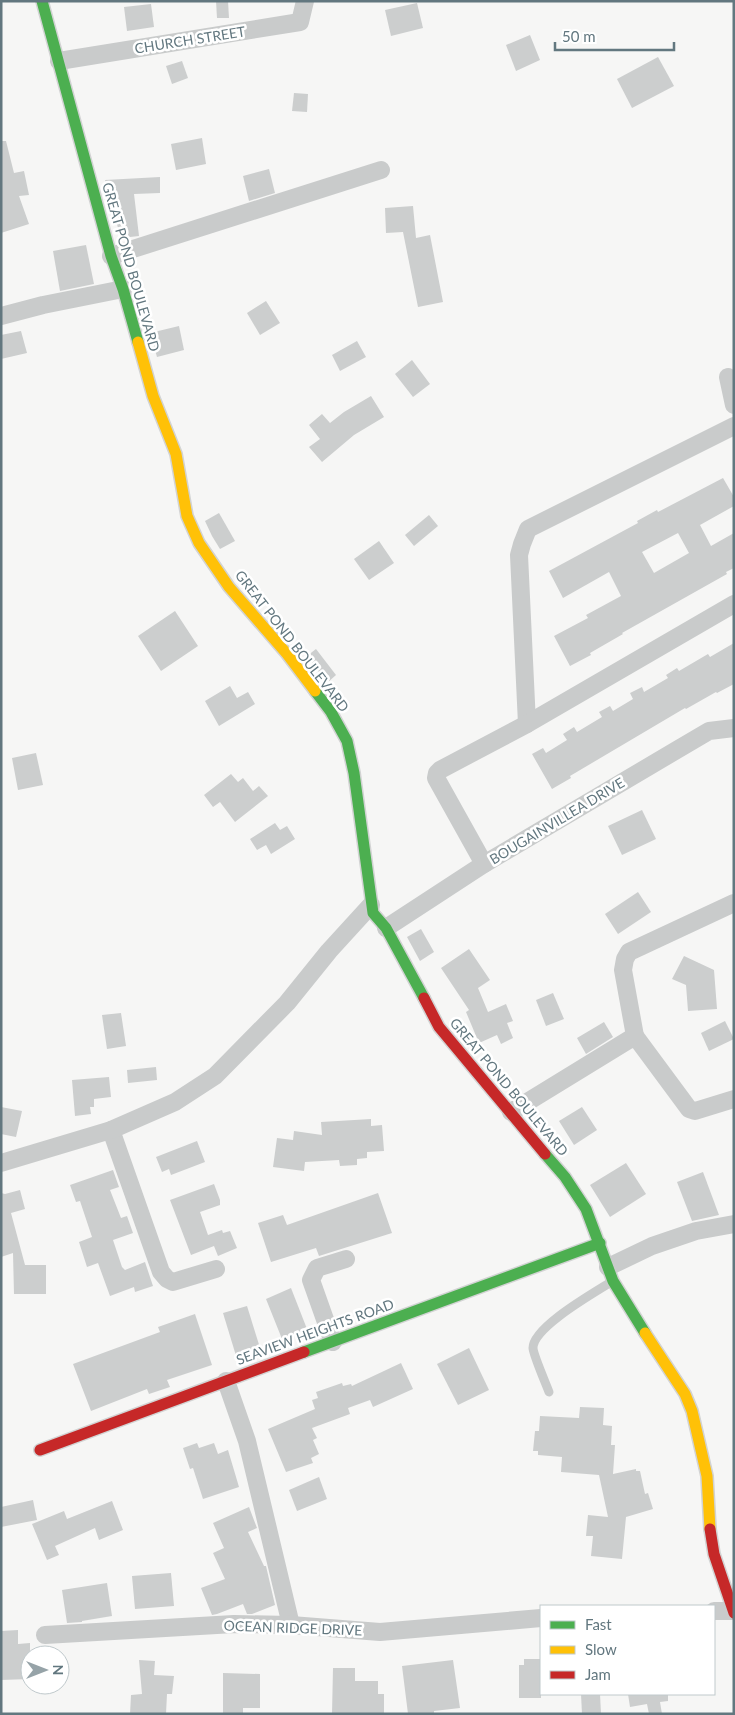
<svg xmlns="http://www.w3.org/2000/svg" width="735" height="1715" viewBox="0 0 735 1715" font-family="Lato,sans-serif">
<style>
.building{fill:#cccece;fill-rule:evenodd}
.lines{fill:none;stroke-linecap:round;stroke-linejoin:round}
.fast-casing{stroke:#d2d3d3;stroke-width:14}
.slow-casing{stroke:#d2d3d3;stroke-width:14}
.jam-casing{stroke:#d2d3d3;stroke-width:14}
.lane{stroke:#c9cbcb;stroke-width:9}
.street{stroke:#c9cbcb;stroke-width:18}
.fast{stroke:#4caf50;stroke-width:11}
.slow{stroke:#ffc107;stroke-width:11}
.jam{stroke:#c62828;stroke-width:11}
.labels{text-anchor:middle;stroke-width:5;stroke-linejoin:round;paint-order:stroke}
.street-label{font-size:14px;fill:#62777f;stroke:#fff}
</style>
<rect width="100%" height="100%" fill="#f6f6f5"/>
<g class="building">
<path d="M216 1H228L229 18H217Z"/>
<path d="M417 3 423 28 391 36 385 10Z"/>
<path d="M151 4 154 27 127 31 124 7Z"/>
<path d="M530 35 540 60 516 71 506 45Z"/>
<path d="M658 57 674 86 632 108 617 79Z"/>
<path d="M182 61 188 78 172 84 166 66Z"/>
<path d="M294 93 308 94 307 112 292 111Z"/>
<path d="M202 138 206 164 176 170 171 144Z"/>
<path d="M1 141H6L14 173 24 171 29 195 19 196 29 224 1 233Z"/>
<path d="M269 169 275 193 249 201 243 176Z"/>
<path d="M160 177V193L134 194 139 236 121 238 116 221 113 195H109L105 180Z"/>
<path d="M413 206 416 238 430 235 443 302 418 307 403 232 386 233 385 208Z"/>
<path d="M86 245 94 284 60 291 53 251Z"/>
<path d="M266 301 280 323 260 335 247 313Z"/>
<path d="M179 326 184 350 157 357 150 333Z"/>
<path d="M21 331 27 353 1 359V335Z"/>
<path d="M357 341 366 357 340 371 332 355Z"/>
<path d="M412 360 430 384 413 397 395 374Z"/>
<path d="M371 396 384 417 354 435 322 462 309 447 320 439 309 425 322 414 330 423 344 412Z"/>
<path d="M723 478 734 497V506L700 525 711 546 734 533V568L726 572 727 574 622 633 623 634 590 653 591 655 570 666 554 636 588 618 586 615 621 596 609 572 563 598 549 571 638 523 637 521 657 510 658 512ZM678 533 689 553 654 573 642 552Z"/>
<path d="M219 513 235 541 220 549 212 536 205 521Z"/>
<path d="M429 515 438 526 414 546 405 535Z"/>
<path d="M379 541 394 563 369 580 354 559Z"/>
<path d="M175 611 198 646 161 671 138 636Z"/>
<path d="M734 643V684L717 693 716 692 686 709 685 708 570 776 571 778 552 789 532 754 543 748 546 753 567 740 563 734 574 727 577 732 602 717 599 712 610 706 613 711 633 699 630 693 642 687 644 692 668 678 666 675 677 668 679 671 708 654 710 657Z"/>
<path d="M316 649 336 675 327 683 307 656Z"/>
<path d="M230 686 237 698 248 692 255 704 219 726 205 701Z"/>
<path d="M36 753 43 785 18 790 12 758Z"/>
<path d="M231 774 238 782 243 778 253 791 259 786 268 796 235 822 220 802 213 807 204 795Z"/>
<path d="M642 810 656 839 622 855 608 826Z"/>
<path d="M275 823 280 830 287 826 295 839 271 854 266 845 257 850 250 839Z"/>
<path d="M638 892 651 912 618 934 605 914Z"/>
<path d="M421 929 434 952 420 961 407 937Z"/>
<path d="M469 949 490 980 478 988 488 1012 506 1004 513 1021 507 1023 513 1038 501 1044 497 1035 479 1043 466 1012 469 1010 441 968Z"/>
<path d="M684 956 714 970 717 1009 688 1011 686 985 672 979Z"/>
<path d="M553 993 564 1019 546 1026 536 1000Z"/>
<path d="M121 1013 126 1046 107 1049 102 1015Z"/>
<path d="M725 1021 734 1039 709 1051 701 1033Z"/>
<path d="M604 1022 613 1037 586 1054 577 1038Z"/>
<path d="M156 1067 157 1080 128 1083 127 1070Z"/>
<path d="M109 1077 111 1097 94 1099V1107H90L91 1114 75 1116 72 1080Z"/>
<path d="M1 1107 22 1111 16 1137 1 1134Z"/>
<path d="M582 1107 597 1130 574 1145 559 1121Z"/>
<path d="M371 1119V1126L382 1125 384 1151 367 1152V1158L357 1159V1165L340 1166 339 1160 305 1162 304 1171 273 1167 277 1138 293 1140 294 1131 322 1135 321 1122Z"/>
<path d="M197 1141 205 1162 171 1175 169 1169 162 1172 156 1157Z"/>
<path d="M626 1163 646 1194 610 1217 590 1185Z"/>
<path d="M113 1170 119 1187 110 1190 121 1218 127 1216 133 1233 113 1240 122 1267 125 1270 145 1262 153 1286 135 1292 134 1287 110 1296 98 1263 87 1267 79 1242 92 1237 80 1201 76 1202 70 1185Z"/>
<path d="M703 1172 719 1215 692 1221 677 1182Z"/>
<path d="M214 1184 220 1200V1205L200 1212 208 1235 222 1230 223 1233 230 1231 237 1248 218 1256 214 1246 191 1255 170 1200Z"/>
<path d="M20 1190 25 1209 11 1213 25 1265H46V1294H14L13 1253 1 1257V1193L5 1194Z"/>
<path d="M378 1193 392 1233 319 1256 316 1248 271 1262 258 1223 283 1215 287 1225Z"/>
<path d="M291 1288 307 1329 282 1339 266 1299Z"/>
<path d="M247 1306 261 1351 237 1359 223 1313Z"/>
<path d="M195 1314 212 1365 167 1380 170 1387 149 1394 147 1389 91 1411 73 1364 160 1332 158 1327Z"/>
<path d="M469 1348 489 1390 458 1405 437 1364Z"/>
<path d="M401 1363 413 1389 373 1407 370 1400 348 1408 350 1414 312 1428 317 1438 313 1440 319 1454 311 1458 313 1463 286 1472 268 1429 315 1409 312 1400 318 1398 316 1392 342 1383 343 1386 351 1384 352 1386Z"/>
<path d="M580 1407 604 1408 603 1425 612 1426 611 1445H615L613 1474 636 1469V1471H640L645 1494 648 1493 653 1509 626 1517 622 1559 591 1556 593 1536H586L588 1515 608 1517 599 1475 561 1472 562 1457 538 1455V1451H533L535 1431H539L540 1416 579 1418Z"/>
<path d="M197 1443 199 1448 214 1443 218 1454 228 1450 239 1487 203 1499 193 1468 190 1469 183 1448Z"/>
<path d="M319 1477 327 1499 297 1511 289 1490Z"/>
<path d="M33 1500 37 1520 1 1527V1507Z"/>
<path d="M112 1501 123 1530 99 1540 95 1528 55 1546 59 1555 47 1560 32 1524 64 1511 67 1519Z"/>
<path d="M249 1507 257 1528 248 1532 264 1566H266L275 1605 252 1614H247L243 1604 217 1614 212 1615 201 1588 225 1579 213 1553 224 1548 213 1523Z"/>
<path d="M171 1573 174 1606 135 1609 132 1576Z"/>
<path d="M107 1583 112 1616 82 1621V1622L67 1623 62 1590Z"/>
<path d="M18 1630V1644L30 1643V1679L1 1680V1631Z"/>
<path d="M524 1659H541V1698H519V1665H524Z"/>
<path d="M139 1660 155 1661 154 1675 174 1676 172 1694H167L166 1714H130L131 1695 142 1694Z"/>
<path d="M453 1660 460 1708 434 1711V1714H408L402 1666Z"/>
<path d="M333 1668H355V1681H378V1694H384V1714H332Z"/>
<path d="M223 1673 260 1674V1708H243V1714H223Z"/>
<path d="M581 1694H600L601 1714H582Z"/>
<path d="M628 1694H668V1701L660 1702 662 1714H649L647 1704 630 1707Z"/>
</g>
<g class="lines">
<defs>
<g id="fast">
<path d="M42 1 111 256 123 289 138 342"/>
<path d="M315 691 331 712 347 741 354 773 373 913 386 928 424 998"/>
<path d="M545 1154 565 1177 586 1209 613 1281 645 1333"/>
<path d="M304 1352 600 1243"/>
</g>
<g id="slow">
<path d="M138 342 153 396 176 454 187 516 199 543 229 587 287 654 315 691"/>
<path d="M645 1333 685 1394 692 1411 707 1476 710 1529"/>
</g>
<g id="jam">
<path d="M424 998 439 1027 545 1154"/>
<path d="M40 1450 304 1352"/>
<path d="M710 1529 714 1554 734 1613"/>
</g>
</defs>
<use href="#fast" class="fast-casing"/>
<use href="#slow" class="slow-casing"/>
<use href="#jam" class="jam-casing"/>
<path class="lane" d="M549 1392C546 1384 533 1354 533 1348 533 1327 594 1293 611 1282"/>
<g class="street">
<path d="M59 61 300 22 305 1"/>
<path d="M111 256 381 170"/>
<path d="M1 316 43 305 123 289"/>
<path d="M728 377 734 405"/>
<path d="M527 724 519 555 522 544 528 529 734 426"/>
<path d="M484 864 436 778 437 773 440 770 527 724 734 604"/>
<path d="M386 928 484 864 675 751 709 731 734 728"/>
<path d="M635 1036 623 970 625 959 629 952 734 903"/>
<path d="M511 1112 635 1036 689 1109 695 1111 734 1099"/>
<path d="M111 1130 161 1272 167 1279 173 1282 216 1269"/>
<path d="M1 1163 111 1130 175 1102 215 1076 287 1003 329 951 371 905"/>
<path d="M608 1267 652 1246 696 1231 734 1224"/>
<path d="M333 1342 311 1280 317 1268 346 1259"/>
<path d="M226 1381 247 1441 291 1625"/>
<path d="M714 1611H733"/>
<path d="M45 1635 234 1624 291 1625 380 1632 541 1618"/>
</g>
<use href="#fast" class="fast"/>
<use href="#slow" class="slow"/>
<use href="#jam" class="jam"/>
</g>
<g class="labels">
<g class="street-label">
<text transform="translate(190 40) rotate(-9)" y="5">CHURCH STREET</text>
<text transform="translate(131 267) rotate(74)" y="5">GREAT POND BOULEVARD</text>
<text transform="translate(292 641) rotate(52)" y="5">GREAT POND BOULEVARD</text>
<text transform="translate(557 821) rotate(-31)" y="5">BOUGAINVILLEA DRIVE</text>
<text transform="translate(509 1087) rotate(50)" y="5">GREAT POND BOULEVARD</text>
<text transform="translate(315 1332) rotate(-20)" y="5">SEAVIEW HEIGHTS ROAD</text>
<text transform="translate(293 1628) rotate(2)" y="5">OCEAN RIDGE DRIVE</text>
</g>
</g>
<rect width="735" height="1715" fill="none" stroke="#62777f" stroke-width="5"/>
<rect x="540" y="1605" width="175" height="90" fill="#ffffff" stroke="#c0c9cc"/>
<rect x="550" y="1621" width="25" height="8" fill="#4caf50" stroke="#c0c9cc"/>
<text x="585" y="1630" font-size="15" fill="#62777f">Fast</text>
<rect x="550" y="1646" width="25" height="8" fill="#ffc107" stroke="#c0c9cc"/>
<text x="585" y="1655" font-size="15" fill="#62777f">Slow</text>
<rect x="550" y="1671" width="25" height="8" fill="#c62828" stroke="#c0c9cc"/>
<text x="585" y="1680" font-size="15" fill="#62777f">Jam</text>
<g transform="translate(45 1670) rotate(90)"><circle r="24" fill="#ffffff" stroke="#c0c9cc"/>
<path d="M0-4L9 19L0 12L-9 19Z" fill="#96a3a8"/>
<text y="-8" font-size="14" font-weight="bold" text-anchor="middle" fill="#62777f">N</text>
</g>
<path d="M555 42v8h119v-8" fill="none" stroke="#62777f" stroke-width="2.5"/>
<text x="562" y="42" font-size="15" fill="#62777f" stroke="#ffffff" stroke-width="4" paint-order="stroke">50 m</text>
</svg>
